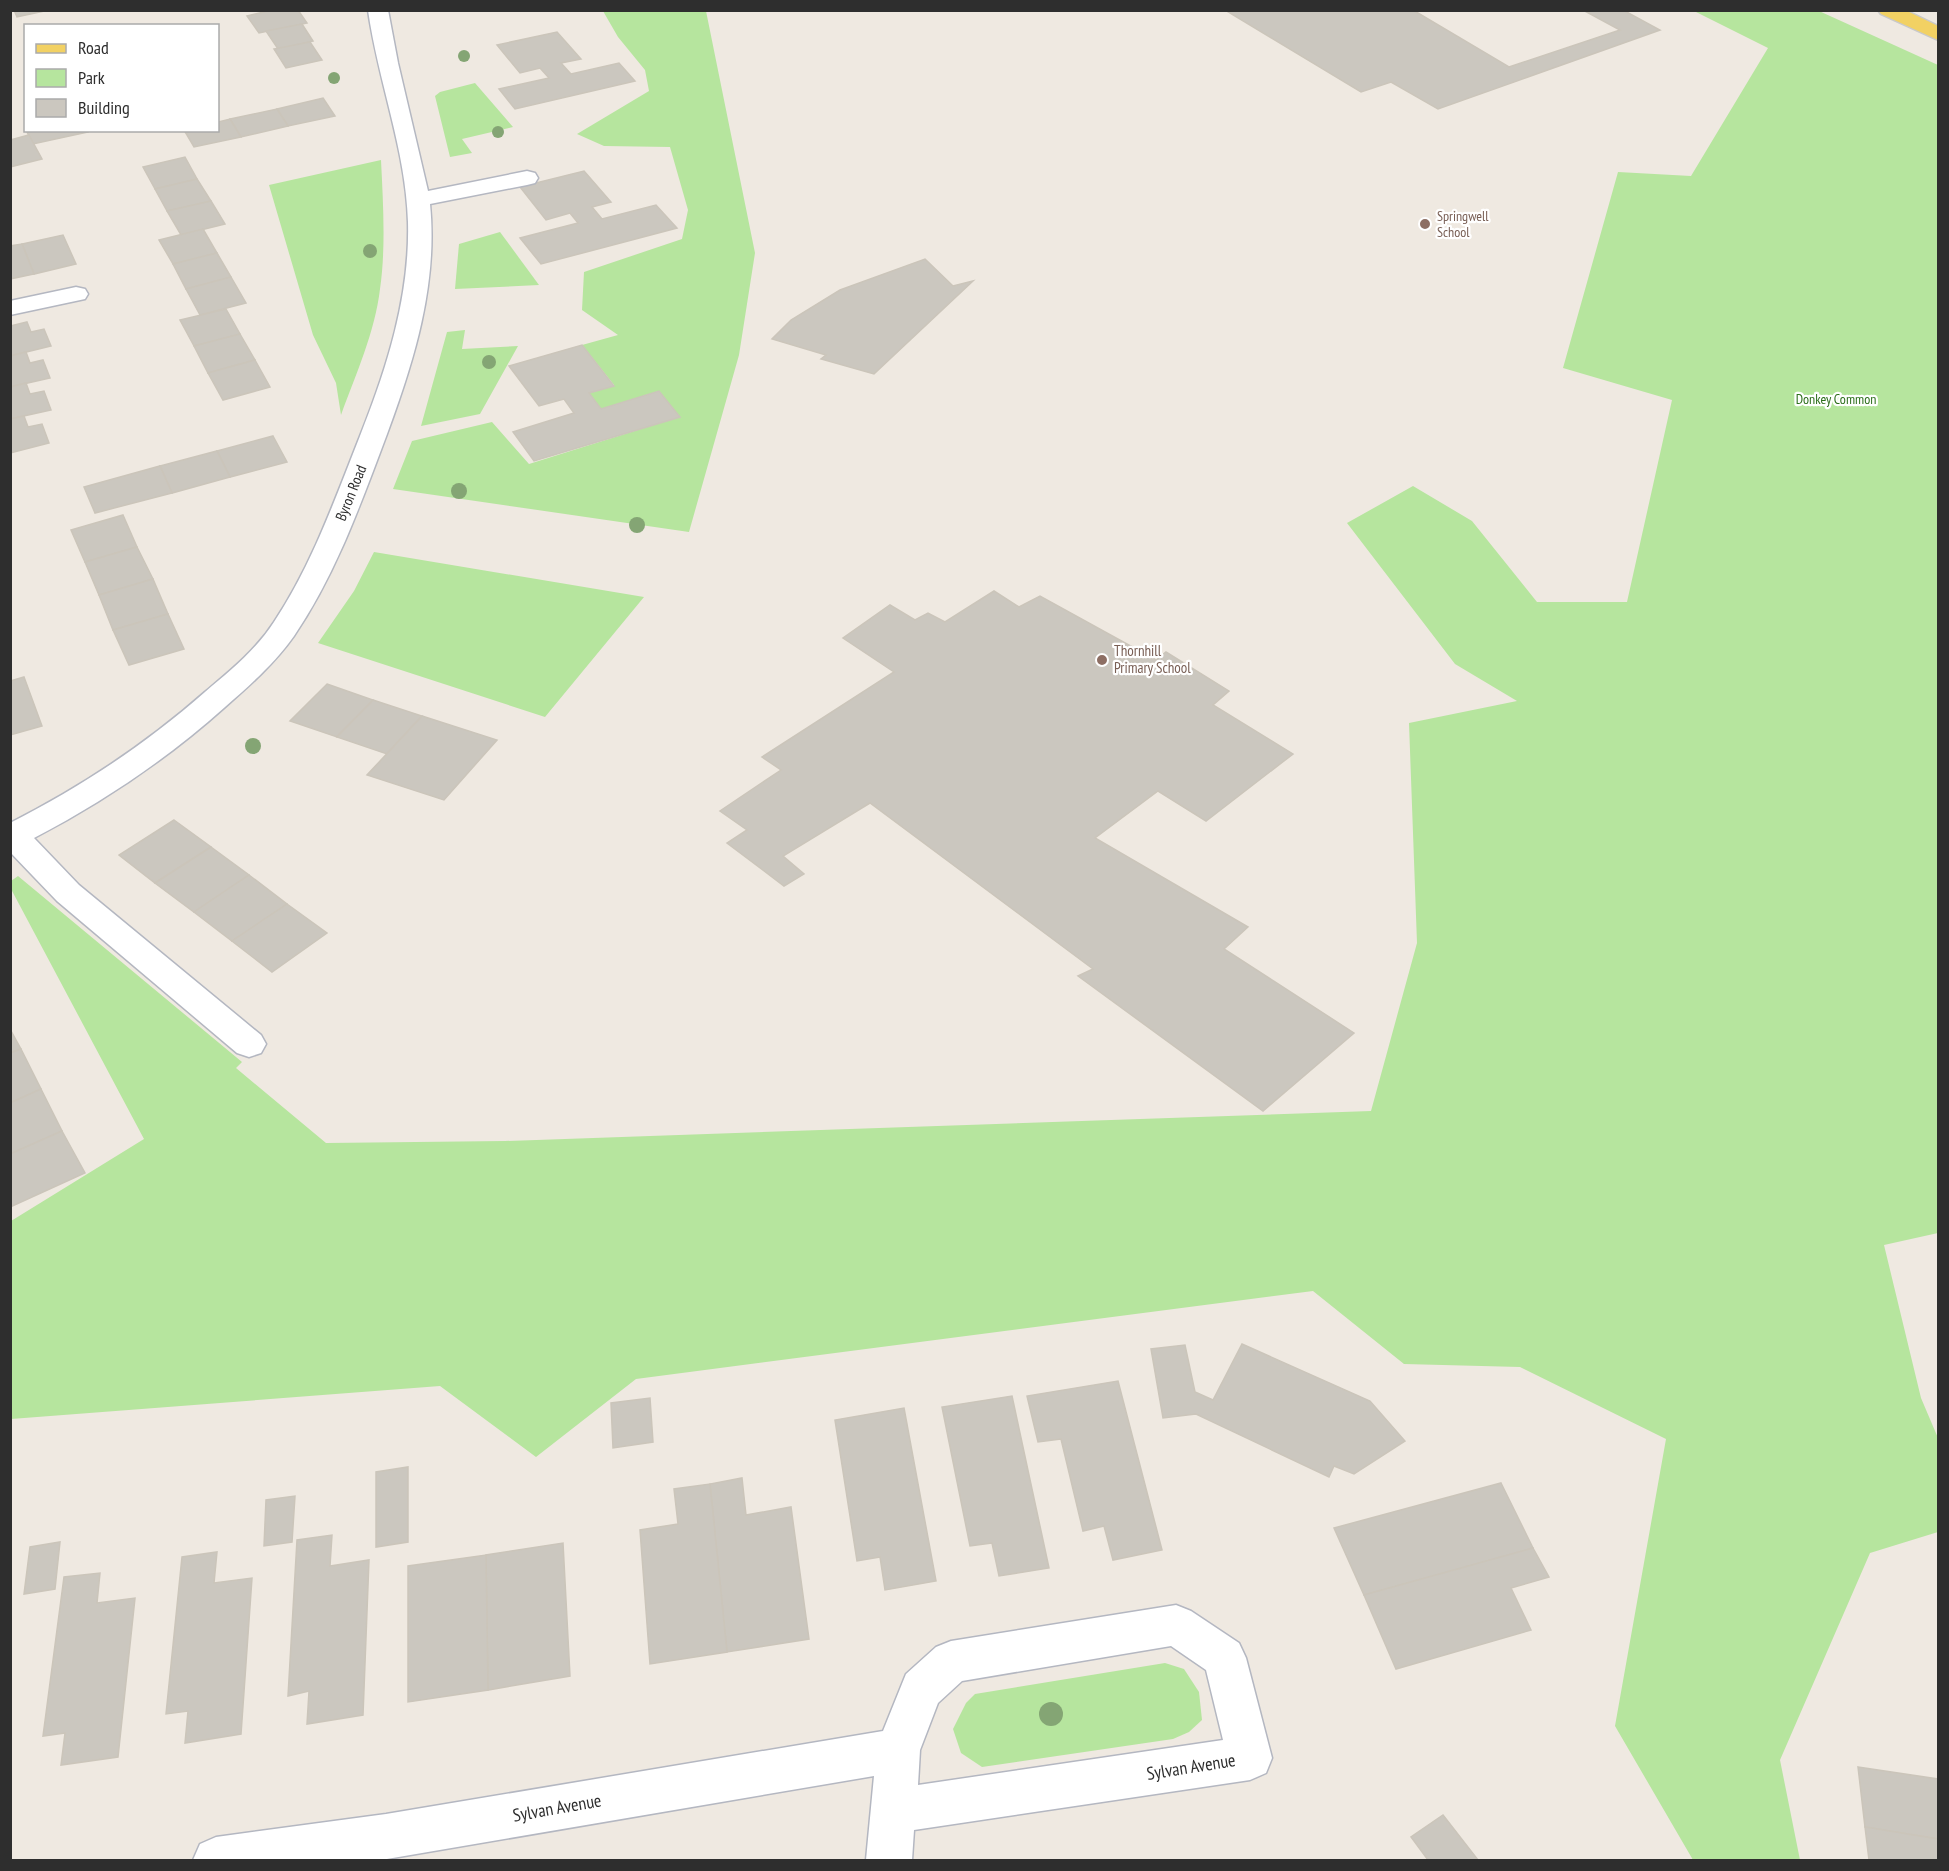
<svg xmlns="http://www.w3.org/2000/svg" width="1949" height="1871" viewBox="0 0 1949 1871" font-family="'PT Sans Narrow',sans-serif">
<style>
.green{fill:#b6e59e}
.building{fill:#cbc7bf;stroke:#cbc5ba;stroke-width:1.5}
.lines{fill:none;stroke-linecap:round;stroke-linejoin:round}
.minor-casing{stroke:#b4b7c1;stroke-width:3}
.major-casing{stroke:#c9c9c9;stroke-width:3}
.minor{fill:#fff;fill-rule:evenodd}
.major{fill:#f2d163;fill-rule:evenodd}
.tree{fill:#84a574}
.education-dot{fill:#8d6e63;stroke:#fff;stroke-width:2}
.labels{text-anchor:middle;stroke-width:4.5;stroke-linejoin:round;paint-order:stroke}
.far-education-label{font-size:14px;fill:#785e54;stroke:#fff;text-anchor:start}
.far-park-label{font-size:14px;fill:#2c6e1b;stroke:#fff}
.street-label{font-size:15px;fill:#2e2e2e;stroke:#fff}
.education-label{font-size:15px;fill:#785e54;stroke:#fff;text-anchor:start}
.near-street-label{font-size:18px;fill:#2e2e2e;stroke:#fff}
</style>
<rect width="100%" height="100%" fill="#efe9e1"/>
<g class="green">
<path d="M603 11H706L755 253 739 355 689 532 393 489 412 441 492 422 529 464 679 417 659 391 601 409 589 393 614 385 582 345 618 335 582 310 584 272 682 239 688 210 670 147 604 146 577 134 649 91 645 70 618 37Z"/>
<path d="M1694 11H1819L1938 65V1233L1884 1245 1921 1398 1938 1438V1532L1870 1553 1780 1760 1800 1860H1693L1615 1726 1666 1439 1520 1367 1404 1364 1313 1291 636 1379 536 1457 440 1386 11 1419V1221L144 1139 11 889V881L18 876 242 1062 236 1068 326 1143 505 1141 1371 1111 1417 943 1409 723 1517 701 1455 664 1347 523 1413 486 1472 521 1537 602H1627L1672 400 1563 368 1618 172 1691 176 1768 48Z"/>
<path d="M475 83 513 127 462 139 472 153 450 157 435 96 440 92Z"/>
<path d="M381 160C383 201 386 248 380 289 375 332 356 374 341 415L336 383 313 335 269 185Z"/>
<path d="M500 232 539 285 455 289 459 244Z"/>
<path d="M465 330 462 349 518 346 480 414 421 426 447 332Z"/>
<path d="M374 552 644 597 545 717 318 643 354 591Z"/>
<path d="M1165 1663 1184 1669 1199 1692 1202 1720 1189 1732 1173 1739 982 1767 961 1753 953 1729 966 1703 975 1694Z"/>
</g>
<g class="building">
<path d="M14 10H45V11L17 17Z"/>
<path d="M272 10H298L307 23 259 33 247 16Z"/>
<path d="M1225 10H1413L1509 67 1620 30 1583 10H1623L1660 30 1438 109 1391 82 1361 92Z"/>
<path d="M302 24 313 41 278 49 266 31Z"/>
<path d="M557 32 581 59 561 63 571 74 619 63 635 81 515 109 499 89 549 78 540 68 520 73 497 45Z"/>
<path d="M310 42 322 60 286 68 274 49Z"/>
<path d="M323 98 335 116 288 126 277 109Z"/>
<path d="M277 109 288 126 241 137 230 119Z"/>
<path d="M230 119 241 137 194 147 184 130H218V122Z"/>
<path d="M26 130H87L88 132 33 144Z"/>
<path d="M29 135 42 159 10 167V140Z"/>
<path d="M185 157 197 179 155 189 143 167Z"/>
<path d="M584 171 611 202 592 207 602 219 656 205 677 228 541 264 520 238 578 223 570 213 546 220 520 187Z"/>
<path d="M197 179 211 201 167 211 155 189Z"/>
<path d="M211 201 225 224 181 235 167 211Z"/>
<path d="M203 229 217 253 173 264 159 240Z"/>
<path d="M63 235 76 264 34 274 22 244Z"/>
<path d="M22 244 34 274 10 279V246Z"/>
<path d="M217 253 231 277 186 289 173 264Z"/>
<path d="M925 259 953 286 973 281 874 374 821 359 826 355 772 339 791 320 840 290Z"/>
<path d="M231 277 246 303 200 315 186 289Z"/>
<path d="M226 309 240 334 194 346 180 320Z"/>
<path d="M27 322 31 332 44 329 51 346 10 356V326Z"/>
<path d="M240 334 255 360 208 373 194 346Z"/>
<path d="M582 345 614 386 589 393 601 409 659 391 680 417 534 461 513 432 574 413 564 399 539 406 509 366Z"/>
<path d="M26 352 30 363 43 360 50 378 10 387V356Z"/>
<path d="M255 360 270 387 223 400 208 373Z"/>
<path d="M26 383 30 394 44 391 51 410 10 419V387Z"/>
<path d="M24 416 28 427 42 424 49 443 10 453V419Z"/>
<path d="M273 436 287 462 230 477 217 451Z"/>
<path d="M217 451 230 477 172 493 160 466Z"/>
<path d="M160 466 172 493 95 513 84 487Z"/>
<path d="M123 515 137 547 85 562 71 530Z"/>
<path d="M137 547 153 579 99 595 85 562Z"/>
<path d="M153 579 168 614 113 630 99 595Z"/>
<path d="M994 591 1019 607 1040 596 1156 660 1166 652 1229 691 1213 705 1293 754 1206 821 1158 791 1095 838 1248 927 1224 949 1354 1033 1263 1111 1078 976 1093 969 870 803 783 856 804 874 784 886 727 843 747 830 720 811 781 770 762 757 894 672 843 638 890 605 915 620 928 613 945 622Z"/>
<path d="M168 614 184 649 129 665 113 630Z"/>
<path d="M24 677 42 726 10 735V681Z"/>
<path d="M327 684 373 700 337 737 290 721Z"/>
<path d="M373 700 422 716 387 754 337 737Z"/>
<path d="M422 716 497 740 444 800 367 775Z"/>
<path d="M174 820 211 847 155 883 119 855Z"/>
<path d="M211 847 249 875 194 912 155 883Z"/>
<path d="M249 875 287 904 232 941 194 912Z"/>
<path d="M287 904 327 933 272 972 232 941Z"/>
<path d="M10 1029 21 1049 10 1053Z"/>
<path d="M21 1049 41 1089 10 1103V1053Z"/>
<path d="M41 1089 62 1131 10 1154V1103Z"/>
<path d="M62 1131 85 1173 10 1207V1154Z"/>
<path d="M1242 1344 1370 1401 1405 1441 1354 1474 1334 1466 1329 1477 1196 1414 1163 1418 1151 1349 1185 1345 1195 1392 1213 1400Z"/>
<path d="M1118 1381 1162 1550 1113 1560 1104 1526 1083 1531 1061 1439 1038 1442 1027 1396Z"/>
<path d="M1012 1396 1049 1568 999 1576 992 1543 970 1546 942 1407Z"/>
<path d="M650 1398 653 1442 613 1448 611 1403Z"/>
<path d="M904 1408 936 1581 885 1590 880 1557 857 1561 835 1420Z"/>
<path d="M408 1467V1542L376 1547V1472Z"/>
<path d="M742 1478 746 1515 791 1507 809 1639 727 1652 710 1484Z"/>
<path d="M1501 1483 1533 1548 1364 1595 1334 1528Z"/>
<path d="M710 1484 727 1652 650 1664 640 1530 678 1524 674 1489Z"/>
<path d="M295 1496 292 1542 264 1546 266 1500Z"/>
<path d="M332 1535 330 1566 369 1560 363 1715 307 1724 309 1691 288 1696 297 1540Z"/>
<path d="M60 1542 55 1589 24 1594 30 1547Z"/>
<path d="M563 1543 570 1676 488 1690 486 1555Z"/>
<path d="M1533 1548 1549 1577 1511 1588 1531 1630 1396 1669 1364 1595Z"/>
<path d="M217 1552 214 1583 252 1578 241 1734 185 1743 188 1711 166 1714 182 1557Z"/>
<path d="M486 1555 488 1690 408 1702V1566Z"/>
<path d="M100 1573 97 1603 135 1598 118 1757 61 1765 65 1733 43 1736 64 1577Z"/>
<path d="M1858 1767 1938 1779V1839L1865 1827Z"/>
<path d="M1443 1815 1478 1860H1428L1411 1837Z"/>
<path d="M1865 1827 1938 1839V1860H1869Z"/>
</g>
<g class="lines">
<defs>
<g id="minor">
<path d="M368 10H388L398 63 428 191 527 171 535 173 538 178 535 183 527 185 430 204C438 284 414 361 387 434 361 503 336 574 294 636 275 663 250 685 225 707 167 759 103 802 34 838L79 885 261 1035 266 1044 261 1053 249 1057 237 1053 57 901 10 852V823C81 787 146 744 205 692 230 671 256 650 274 622 312 565 335 499 360 436 387 368 410 296 408 222 406 150 378 81 368 10Z"/>
<path d="M76 287 85 289 88 294 85 299 10 315V301Z"/>
<path d="M1176 1605 1191 1611 1239 1643 1246 1658 1272 1758 1266 1773 1250 1780 914 1830 912 1860H866L874 1776 381 1860H193L200 1844 216 1837 386 1814 883 1731 906 1674 936 1647 951 1641ZM1171 1646 1206 1670 1223 1740 918 1785 920 1750 938 1703 962 1681Z"/>
</g>
<path id="major" d="M1878 10H1905L1938 26V40L1881 14Z"/>
</defs>
<use href="#minor" class="minor-casing"/>
<use href="#major" class="major-casing"/>
<use href="#minor" class="minor"/>
<use href="#major" class="major"/>
</g>
<g class="tree">
<circle cx="464" cy="56" r="6"/>
<circle cx="334" cy="78" r="6"/>
<circle cx="498" cy="132" r="6"/>
<circle cx="370" cy="251" r="7"/>
<circle cx="489" cy="362" r="7"/>
<circle cx="459" cy="491" r="8"/>
<circle cx="637" cy="525" r="8"/>
<circle cx="253" cy="746" r="8"/>
<circle cx="1051" cy="1714" r="12"/>
</g>
<g class="education-dot">
<circle cx="1425" cy="224" r="6"/>
<circle cx="1102" cy="660" r="6"/>
</g>
<g class="labels">
<g class="far-education-label">
<text x="1437" y="221">Springwell<tspan x="1437" dy="16">School</tspan></text>
</g>
<g class="far-park-label">
<text x="1836" y="404">Donkey Common</text>
</g>
<g class="street-label">
<text transform="translate(351 493) rotate(-68)" y="5">Byron Road</text>
</g>
<g class="education-label">
<text x="1114" y="656">Thornhill<tspan x="1114" dy="17">Primary School</tspan></text>
</g>
<g class="near-street-label">
<text transform="translate(1191 1767) rotate(-9)" y="6">Sylvan Avenue</text>
<text transform="translate(557 1808) rotate(-10)" y="6">Sylvan Avenue</text>
</g>
</g>
<rect width="1949" height="1871" fill="none" stroke="#2e2e2e" stroke-width="24"/>
<rect x="24" y="24" width="195" height="108" fill="#ffffff" stroke="#ababab" stroke-width="1.5"/>
<rect x="36" y="44" width="30" height="9" fill="#f2d163" stroke="#ababab" stroke-width="1.5"/>
<text x="78" y="54" font-size="18" fill="#2e2e2e">Road</text>
<rect x="36" y="69" width="30" height="18" fill="#b6e59e" stroke="#ababab" stroke-width="1.5"/>
<text x="78" y="84" font-size="18" fill="#2e2e2e">Park</text>
<rect x="36" y="99" width="30" height="18" fill="#cbc7bf" stroke="#ababab" stroke-width="1.5"/>
<text x="78" y="114" font-size="18" fill="#2e2e2e">Building</text>
</svg>
